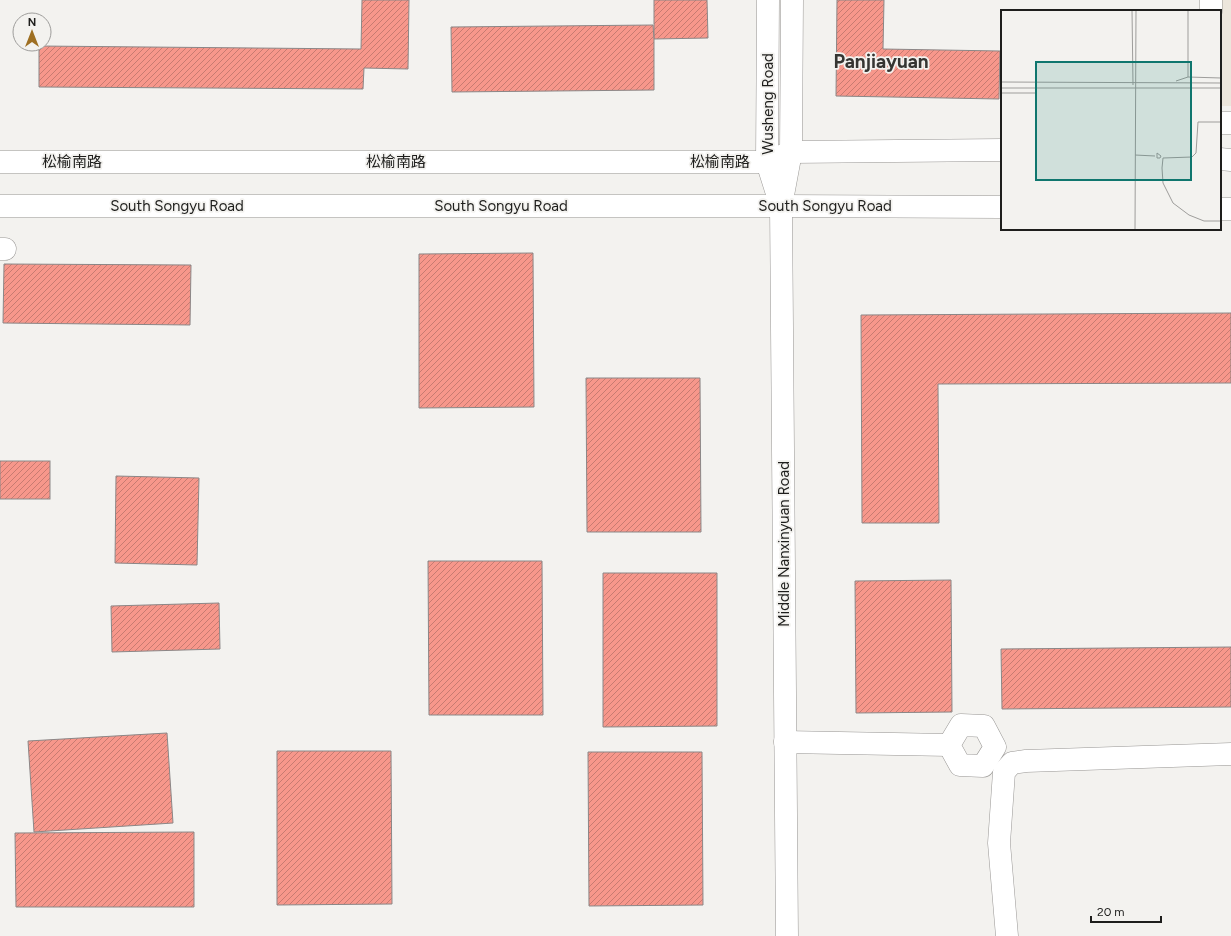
<svg xmlns="http://www.w3.org/2000/svg" width="1231" height="936" viewBox="0 0 1231 936" font-family="Figtree,'Noto Sans SC',sans-serif">
<style>
.built{fill:#ece6dc}
.building{fill:url(#building-hatch);stroke:#8b8787}
.lines{fill:none;stroke-linecap:round;stroke-linejoin:round}
.minor-casing{stroke:#989694;stroke-width:23}
.major-casing{stroke:#989694;stroke-width:23}
.minor{stroke:#fff;stroke-width:22}
.major{stroke:#fff;stroke-width:22}
.labels{text-anchor:middle;stroke-width:3.5;stroke-linejoin:round;paint-order:stroke}
.street-label{font-size:15px;fill:#1e1e1c;stroke:#f3f2ef}
.district-label{font-size:19px;font-weight:bold;fill:#363532;stroke:#f3f2ef}
.inset-road{fill:none;stroke:#9e9d9b;stroke-width:1}
.view{fill:#0f766e;fill-opacity:0.15;stroke:#0f766e;stroke-width:2}
.inset-edge{fill:none;stroke:#1e1e1c;stroke-width:2}
</style>
<defs>
<pattern id="building-hatch" width="6" height="6" patternUnits="userSpaceOnUse"><rect width="6" height="6" fill="#f7978b"/><path d="M-1 1l2-2M0 6l6-6M5 7l2-2" fill="none" stroke="#c77b71"/></pattern>
</defs>
<rect width="100%" height="100%" fill="#f3f2ef"/>
<rect class="built" x="1221" y="0" width="10" height="106"/>
<g class="building">
<path d="M362 0H409L408 69 364 68 363 89 39 87V46L361 49Z"/>
<path d="M654 0H707L708 38 654 39Z"/>
<path d="M837 0H884L883 49 1000 51 999 99 836 96Z"/>
<path d="M653 25 654 39V90L452 92 451 27Z"/>
<path d="M533 253 534 407 419 408V254Z"/>
<path d="M4 264 191 265 190 325 3 323Z"/>
<path d="M1231 313V383L938 384 939 523H862L861 315Z"/>
<path d="M586 378H700L701 532H587Z"/>
<rect x="0" y="461" width="50" height="38"/>
<path d="M116 476 199 478 197 565 115 563Z"/>
<path d="M428 561H542L543 715H429Z"/>
<path d="M603 573H717V726L603 727Z"/>
<path d="M951 580 952 712 856 713 855 581Z"/>
<path d="M219 603 220 649 112 652 111 606Z"/>
<path d="M1231 647V707L1002 709 1001 649Z"/>
<path d="M167 733 173 823 34 832 28 741Z"/>
<path d="M277 751H391L392 904 277 905Z"/>
<path d="M588 752H702L703 905 589 906Z"/>
<path d="M194 832V907H16L15 833Z"/>
</g>
<g class="lines">
<defs>
<g id="minor">
<path d="M768 0 767 162 780 203"/>
<path d="M1211 0V11"/>
<path d="M1220 123H1231"/>
<path d="M0 249H5"/>
<path d="M961 725 984 726 995 747 983 766 960 765 949 745Z"/>
<path d="M785 742 949 745"/>
<path d="M787 936 781 206 791 152 792 0"/>
<path d="M1007 936 999 843 1004 772 1012 763 1026 761 1231 754"/>
</g>
<g id="major">
<path d="M1220 159 1231 160"/>
<path d="M0 162H767L791 152 1002 150"/>
<path d="M0 206H781L1002 207"/>
<path d="M1220 209H1231"/>
</g>
</defs>
<use href="#minor" class="minor-casing"/>
<use href="#major" class="major-casing"/>
<use href="#minor" class="minor"/>
<use href="#major" class="major"/>
</g>
<g class="labels">
<g class="street-label">
<text transform="translate(768 104) rotate(-90)" y="5">Wusheng Road</text>
<text x="72" y="167">松榆南路</text>
<text x="396" y="167">松榆南路</text>
<text x="720" y="167">松榆南路</text>
<text x="177" y="211">South Songyu Road</text>
<text x="501" y="211">South Songyu Road</text>
<text x="825" y="211">South Songyu Road</text>
<text transform="translate(784 544) rotate(-90)" y="5">Middle Nanxinyuan Road</text>
</g>
<g class="district-label">
<text x="881" y="68">Panjiayuan</text>
</g>
</g>
<g transform="translate(1001 10)">
<rect width="220" height="220" fill="#f3f2ef"/>
<path class="inset-road" d="M131 0 132 75M187 0V67M175 71 187 67 220 68M0 72 220 73M0 78H220M0 83H35M220 112H197L195 143 191 147 162 148 161 158 162 173 172 193 188 205 203 211H220M156 143 160 146 159 148H156ZM134 145 154 146M134 220 135 0"/>
<path class="view" d="M35 52H190V170H35Z"/>
<rect width="220" height="220" class="inset-edge"/>
</g>
<g transform="translate(32 32)"><circle r="19" fill="#f3f2ef" stroke="#9e9d9b"/>
<path d="M0-3L7 15L0 10L-7 15Z" fill="#9e6f22"/>
<text y="-6" font-size="11" font-weight="bold" text-anchor="middle" fill="#1e1e1c">N</text>
</g>
<path d="M1091 916v6h70v-6" fill="none" stroke="#1e1e1c" stroke-width="2"/>
<text x="1097" y="916" font-size="12" fill="#1e1e1c" stroke="#f3f2ef" stroke-width="3" paint-order="stroke">20 m</text>
</svg>
